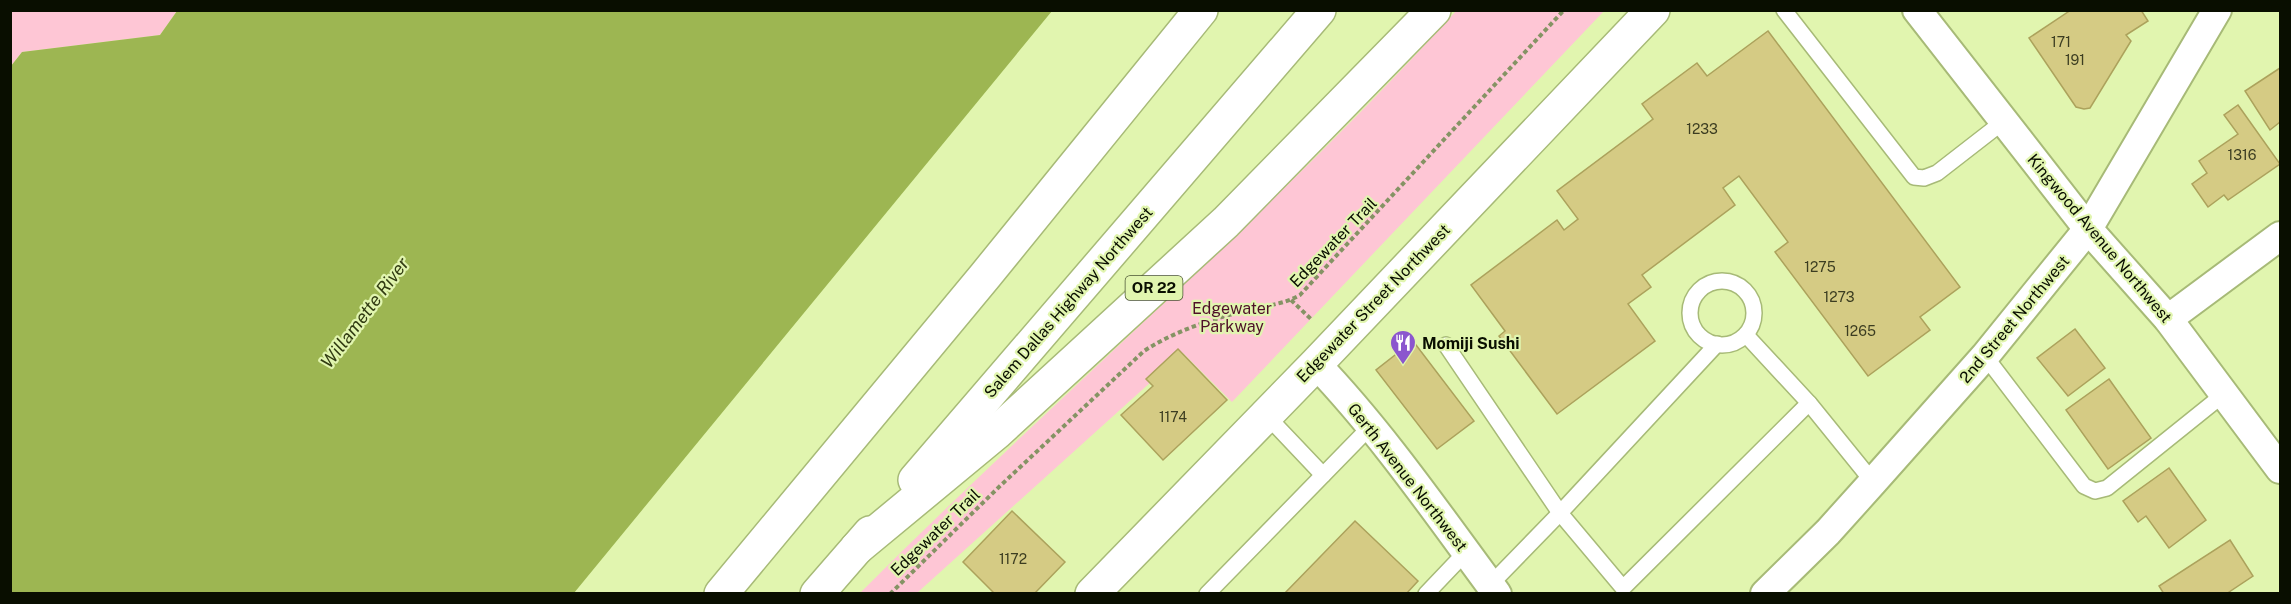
<svg xmlns="http://www.w3.org/2000/svg" width="2291" height="604" viewBox="0 0 2291 604" font-family="'Public Sans',sans-serif">
<style>
.green{fill:#fec6d5}
.water{fill:#9db652}
.building{fill:#d5cb84;stroke:#aca25c;stroke-width:1.5}
.lines{fill:none;stroke-linecap:round;stroke-linejoin:round}
.service-casing{stroke:#a7ba77;stroke-width:18}
.minor-casing{stroke:#a7ba77;stroke-width:32}
.secondary-casing{stroke:#a7ba77;stroke-width:36}
.trunk-casing{stroke:#a7ba77;stroke-width:36}
.path{stroke:#859364;stroke-width:4;stroke-dasharray:4.5 3;stroke-linecap:butt}
.service{stroke:#fff;stroke-width:15}
.minor{stroke:#fff;stroke-width:28}
.secondary{stroke:#fff;stroke-width:33}
.trunk{stroke:#fff;stroke-width:33}
.labels{text-anchor:middle;stroke-width:4.5;stroke-linejoin:round;paint-order:stroke}
.number-label{font-size:14px;fill:#3c3d21}
.shield{fill:#e1f5af;stroke:#4a5334;stroke-width:1.5}
.shield-label{font-size:15px;font-weight:bold;fill:#090e00}
.street-label{font-size:16px;fill:#090e00;stroke:#e1f5af}
.park-label{font-size:16px;fill:#4e0f28;stroke:#e1f5af}
.poi-label{font-size:16px;font-weight:bold;fill:#090e00;stroke:#e1f5af;text-anchor:start}
.water-label{font-size:18px;font-style:italic;fill:#313b12;stroke:#e1f5af}
</style>
<rect width="100%" height="100%" fill="#e1f5af"/>
<g class="green">
<path d="M11 11H177L160 35 22 52 11 66Z"/>
<path d="M1456 11H1604L1232 402 1183 353 917 593 859 594C1055 397 1269 217 1456 11Z"/>
</g>
<path class="water" d="M177 11V10L1052 11 574 593H11V66L22 52 160 35Z"/>
<g class="building">
<path d="M2071 10H2141L2148 21 2126 35 2131 41 2090 108 2084 109 2076 107 2029 38Z"/>
<path d="M1768 31 1960 287 1920 317 1930 330 1868 376 1775 252 1788 242 1739 176 1723 188 1735 205 1642 275 1651 287 1628 304 1655 341 1557 414 1499 336 1505 331 1471 285 1557 220 1564 230 1578 219 1557 191 1653 119 1642 104 1697 63 1707 76Z"/>
<path d="M2280 68V122L2270 130 2245 91Z"/>
<path d="M2238 105 2280 164 2228 200 2224 195 2208 207 2192 184 2207 173 2199 161 2238 134 2224 115Z"/>
<path d="M2075 329 2105 368 2068 396 2037 358Z"/>
<path d="M1413 341 1474 421 1437 449 1376 370Z"/>
<path d="M1178 349 1227 400 1163 460 1121 415 1153 386 1146 379Z"/>
<path d="M2109 379 2151 438 2108 469 2066 410Z"/>
<path d="M2169 468 2206 520 2169 548 2146 516 2138 522 2123 501Z"/>
<path d="M1012 511 1065 562 1034 594H995L963 562Z"/>
<path d="M1355 521 1418 581 1406 594H1284Z"/>
<path d="M2230 540 2253 576 2226 594H2164L2159 586Z"/>
</g>
<g class="lines">
<defs>
<g id="service">
<path d="M1784 10 1914 177 1924 178 1937 173 2004 121"/>
<circle cx="1722" cy="313" r="32"/>
<path d="M1746 335 1809 403 1873 482"/>
<path d="M1446 345 1560 513 1623 588 1809 403"/>
<path d="M1985 356 2084 486 2095 491 2107 488 2224 394"/>
<path d="M1266 415 1323 475"/>
<path d="M1490 585 1560 513 1717 344"/>
<path d="M1207 594 1370 427"/>
<path d="M1426 594 1466 552"/>
</g>
<g id="minor">
<path d="M1917 10 2088 229 2168 319 2280 469"/>
<path d="M2168 319 2280 236"/>
<path d="M1316 364C1383 434 1439 516 1497 594"/>
<path d="M1765 594 1828 532 1873 482 1985 356 2088 229 2217 10"/>
</g>
<path id="secondary" d="M1092 594 1316 364 1653 10"/>
<g id="trunk">
<path d="M915 480 1319 10"/>
<path d="M857 548 996 433 1226 222 1434 10"/>
<path d="M721 594 985 276 1201 10"/>
<path d="M817 594 870 533"/>
</g>
</defs>
<use href="#service" class="service-casing"/>
<use href="#minor" class="minor-casing"/>
<use href="#secondary" class="secondary-casing"/>
<use href="#trunk" class="trunk-casing"/>
<g class="path">
<path d="M1291 300 1312 320"/>
<path d="M890 594 1000 486 1144 351C1175 331 1207 321 1243 311 1262 306 1283 305 1300 295L1564 10"/>
</g>
<use href="#service" class="service"/>
<use href="#minor" class="minor"/>
<use href="#secondary" class="secondary"/>
<use href="#trunk" class="trunk"/>
</g>
<defs>
<symbol id="restaurant-pin" viewBox="-11 -11 22 30"><path d="M0 17L-7.5 6A9.5 9.5 0 1 1 7.5 6Z" fill="#8b56ce" stroke="#e1f5af"/><path d="M-5-6h1v4h1v-4h1v4h1v-4h1v5L-1.5 .5V6h-2V.5L-5-1ZM5-6V6H3V1.5H1.5Q1.5-4 5-6Z" fill="#fff"/></symbol>
</defs>
<g fill-rule="evenodd">
<use href="#restaurant-pin" x="1388" y="328" width="30" height="40"/>
</g>
<g class="labels">
<g class="number-label">
<text x="2061" y="47">171</text>
<text x="2075" y="65">191</text>
<text x="1702" y="134">1233</text>
<text x="2242" y="160">1316</text>
<text x="1820" y="272">1275</text>
<text x="1839" y="302">1273</text>
<text x="1860" y="336">1265</text>
<text x="1173" y="422">1174</text>
<text x="1013" y="564">1172</text>
</g>
<rect class="shield" x="1125.5" y="276" width="57" height="24" rx="4.5"/>
<g class="shield-label">
<text x="1154" y="293">OR 22</text>
</g>
<g class="street-label">
<text transform="translate(2100 238) rotate(50)" y="6">Kingwood Avenue Northwest</text>
<text transform="translate(1333 242) rotate(-46)" y="6">Edgewater Trail</text>
<text transform="translate(1068 302) rotate(-49)" y="6">Salem Dallas Highway Northwest</text>
<text transform="translate(1373 303) rotate(-46)" y="6">Edgewater Street Northwest</text>
<text transform="translate(2014 319) rotate(-50)" y="6">2nd Street Northwest</text>
<text transform="translate(1408 477) rotate(52)" y="6">Gerth Avenue Northwest</text>
<text transform="translate(935 532) rotate(-44)" y="6">Edgewater Trail</text>
</g>
<g class="park-label">
<text x="1232" y="314">Edgewater<tspan x="1232" dy="18">Parkway</tspan></text>
</g>
<g class="poi-label">
<text x="1422" y="349">Momiji Sushi</text>
</g>
<g class="water-label">
<text transform="translate(365 313) rotate(-53)" y="6">Willamette River</text>
</g>
</g>
<rect width="2291" height="604" fill="none" stroke="#090e00" stroke-width="24"/>
</svg>
